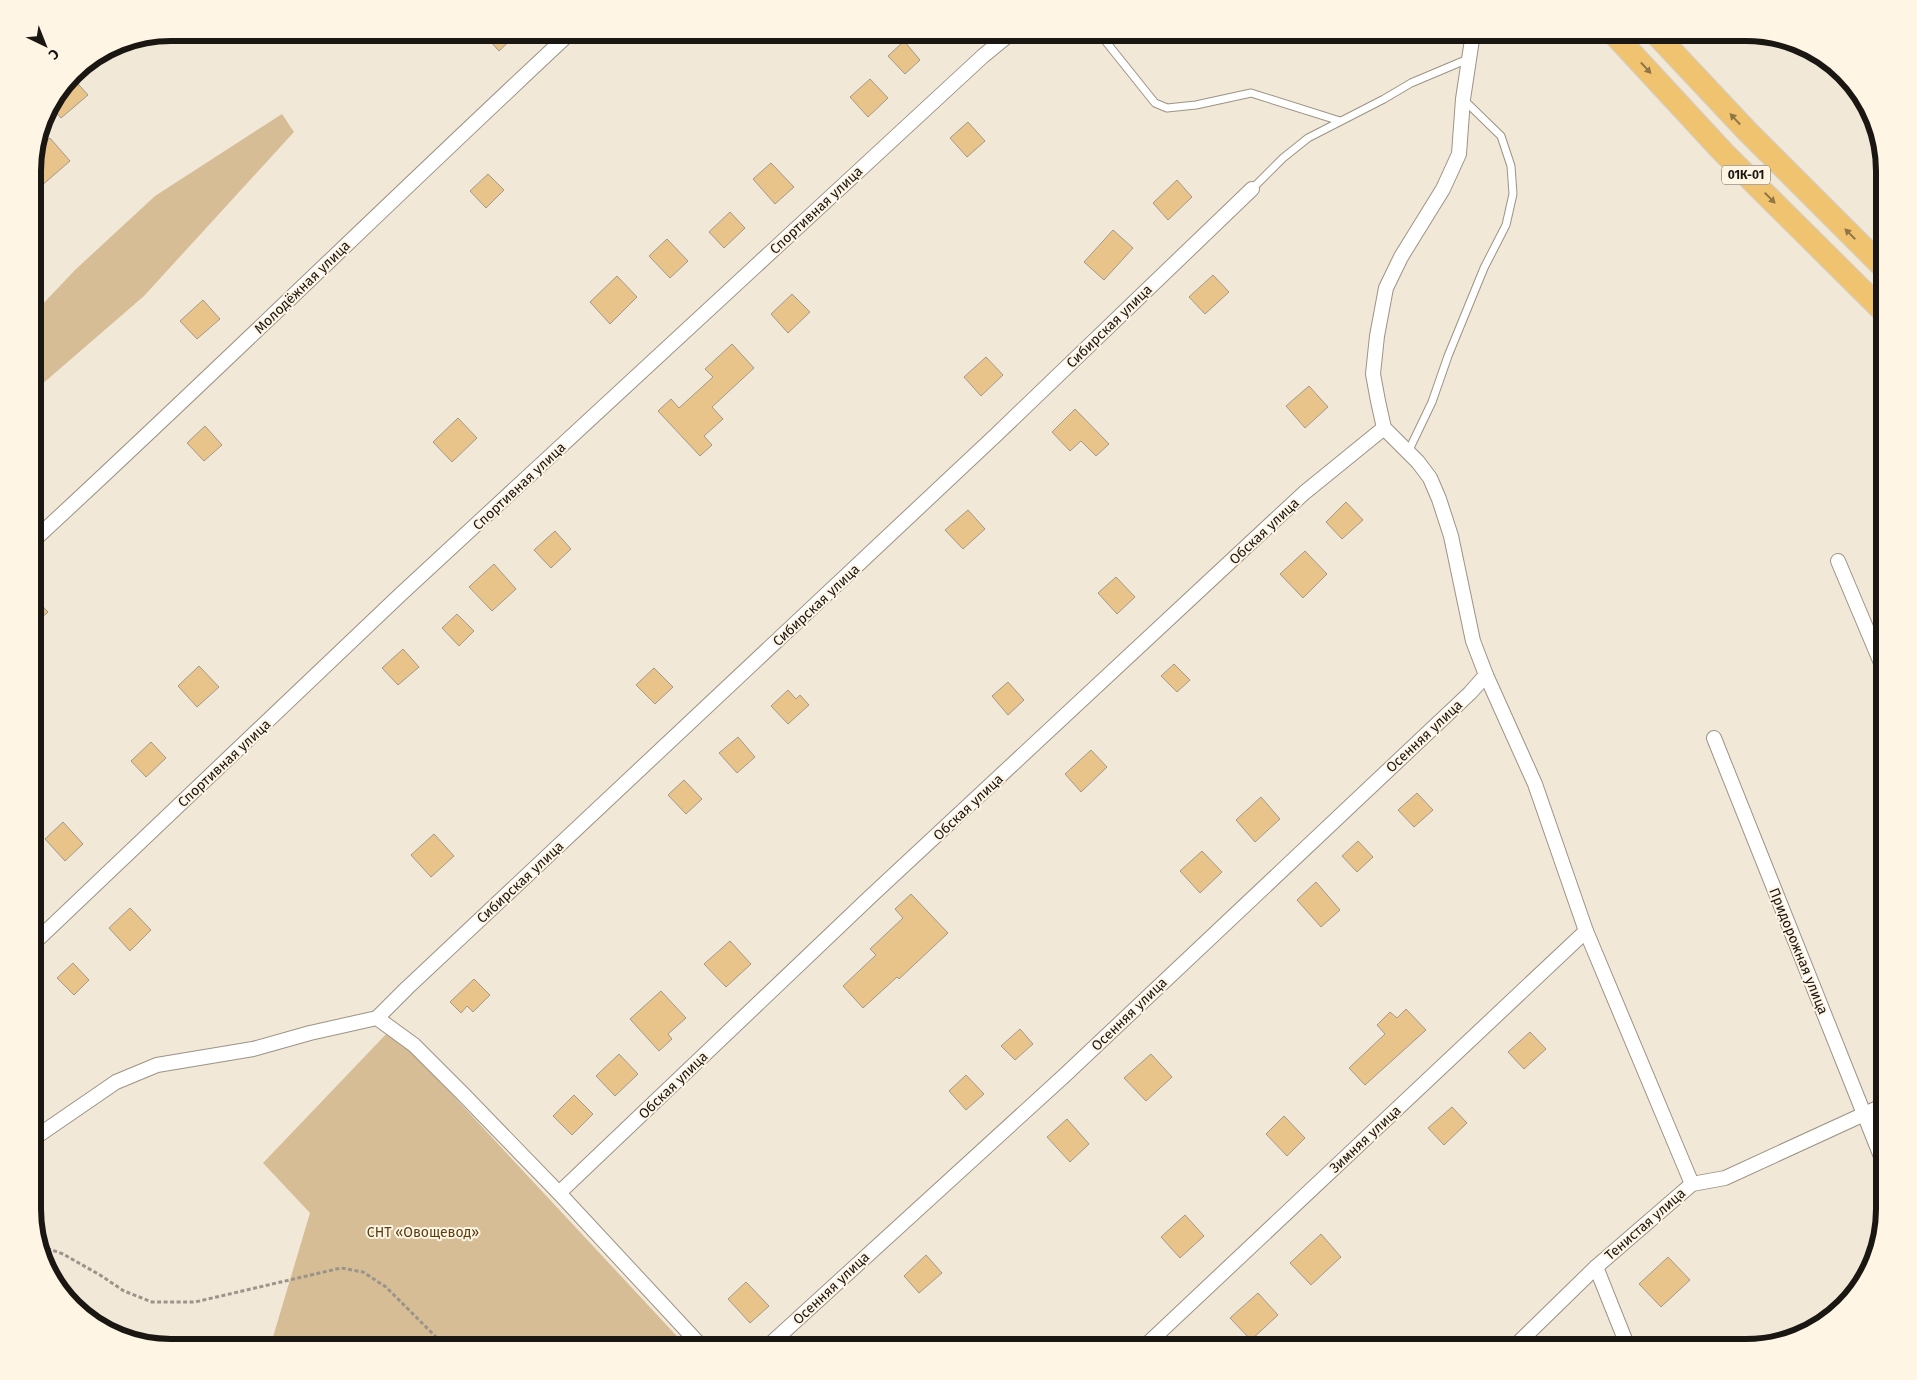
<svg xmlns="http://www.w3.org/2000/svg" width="1917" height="1380" viewBox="0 0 1917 1380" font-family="'Fira Sans',sans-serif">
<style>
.green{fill:#d6bd96}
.building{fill:#e9c48a;stroke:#a2998b}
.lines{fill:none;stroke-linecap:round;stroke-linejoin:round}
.service-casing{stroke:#9d9385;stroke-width:9}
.minor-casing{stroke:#9d9385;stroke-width:16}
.trunk-casing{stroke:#d1d0cf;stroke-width:24}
.path{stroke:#9b9489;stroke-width:3;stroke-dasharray:4 2.5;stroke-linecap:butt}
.service{stroke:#fff;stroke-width:7}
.minor{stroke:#fff;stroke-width:14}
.trunk{stroke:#f0c370;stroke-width:22}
.oneway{fill:#907545}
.labels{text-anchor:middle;stroke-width:4;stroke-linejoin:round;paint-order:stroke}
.shield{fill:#fff5e5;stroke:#5f5951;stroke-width:1}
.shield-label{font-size:12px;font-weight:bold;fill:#1a1611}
.street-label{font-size:14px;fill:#1a1611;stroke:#fff5e5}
.park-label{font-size:14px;fill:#573f10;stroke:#fff5e5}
.rim{fill:none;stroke:#1a1611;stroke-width:6}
</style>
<rect width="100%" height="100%" fill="#f1e8d8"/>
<g class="green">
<path d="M282 114 294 132 144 296 33 392V312L40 307 75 270 155 196Z"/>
<path d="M391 1029 687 1347H270L310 1213 263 1163Z"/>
</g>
<g class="building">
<path d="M482 32H519L499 51Z"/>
<path d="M904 41 920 60 905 74 888 56Z"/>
<path d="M71 76 88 95 61 118 51 107Z"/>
<path d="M870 79 888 98 868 117 850 97Z"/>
<path d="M968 122 985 141 967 157 950 138Z"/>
<path d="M50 138 70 161 33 193V162L35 151Z"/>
<path d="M771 163 794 187 775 204 753 179Z"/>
<path d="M488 174 504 190 486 208 470 191Z"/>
<path d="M1177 180 1192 197 1168 220 1153 203Z"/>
<path d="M730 212 745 228 724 248 709 232Z"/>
<path d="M1113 230 1133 248 1104 280 1084 262Z"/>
<path d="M667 239 688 261 670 278 649 256Z"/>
<path d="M1213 275 1229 292 1205 314 1189 297Z"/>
<path d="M617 276 637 297 610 324 590 302Z"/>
<path d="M792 294 810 312 788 333 771 314Z"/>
<path d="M203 300 220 319 197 339 180 321Z"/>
<path d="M732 344 754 368 712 407 723 419 704 436 712 445 700 456 658 411 671 399 679 408 713 377 705 369Z"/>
<path d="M986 357 1003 375 981 396 964 377Z"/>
<path d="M1309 386 1328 407 1305 428 1286 406Z"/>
<path d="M1075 409 1109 444 1096 456 1081 441 1070 451 1052 432Z"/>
<path d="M458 418 477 438 452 462 433 442Z"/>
<path d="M205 426 222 445 204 461 187 443Z"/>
<path d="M1346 502 1363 520 1342 539 1326 522Z"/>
<path d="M968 510 985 529 963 549 945 530Z"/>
<path d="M555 531 571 549 551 568 534 550Z"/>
<path d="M1305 551 1327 574 1303 598 1280 574Z"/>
<path d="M494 564 516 589 492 611 469 587Z"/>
<path d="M1116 577 1135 597 1117 614 1098 593Z"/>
<path d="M33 596 48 612 33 625Z"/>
<path d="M457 614 474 631 459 646 442 628Z"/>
<path d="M403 649 419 667 398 685 382 668Z"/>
<path d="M1174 664 1190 680 1177 692 1161 676Z"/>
<path d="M199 666 219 687 197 707 178 686Z"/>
<path d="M654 668 673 687 655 704 636 685Z"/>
<path d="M1008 682 1024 700 1008 715 992 696Z"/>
<path d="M788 690 796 699 800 695 809 705 788 724 771 706Z"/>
<path d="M738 737 755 757 737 773 719 753Z"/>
<path d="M151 742 166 758 146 777 131 761Z"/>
<path d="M1091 750 1107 767 1081 792 1065 774Z"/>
<path d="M684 780 702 799 686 814 668 795Z"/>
<path d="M1417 793 1433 810 1414 827 1398 810Z"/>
<path d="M1261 797 1280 819 1255 842 1236 820Z"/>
<path d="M63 822 83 844 65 861 45 839Z"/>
<path d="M434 834 454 856 431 877 411 855Z"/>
<path d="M1358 841 1373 857 1357 872 1342 856Z"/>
<path d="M1202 851 1222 872 1200 893 1180 871Z"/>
<path d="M1316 882 1340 910 1321 927 1297 900Z"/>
<path d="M911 894 948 933 899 979 897 977 863 1008 843 986 876 955 870 949 903 918 895 909Z"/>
<path d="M130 908 151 930 130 951 109 928Z"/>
<path d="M730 941 751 964 726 987 704 964Z"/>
<path d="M73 963 89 980 74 995 57 978Z"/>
<path d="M474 979 490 995 473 1012 467 1006 461 1013 450 1002Z"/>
<path d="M661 991 686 1018 668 1034 672 1039 659 1051 630 1019Z"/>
<path d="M1406 1009 1426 1030 1365 1085 1349 1068 1385 1034 1377 1025 1390 1012 1397 1018Z"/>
<path d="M1020 1029 1033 1044 1015 1060 1001 1046Z"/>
<path d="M1530 1032 1546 1049 1524 1069 1508 1052Z"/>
<path d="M619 1054 638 1074 615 1096 596 1076Z"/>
<path d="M1151 1054 1172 1077 1146 1101 1124 1078Z"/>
<path d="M966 1075 984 1094 966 1110 949 1091Z"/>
<path d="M574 1095 593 1114 572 1135 553 1116Z"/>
<path d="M1452 1107 1467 1123 1444 1145 1428 1128Z"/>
<path d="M1284 1116 1305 1138 1287 1156 1266 1134Z"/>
<path d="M1067 1119 1089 1144 1070 1162 1047 1137Z"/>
<path d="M1185 1215 1204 1236 1180 1258 1161 1237Z"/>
<path d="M1321 1234 1341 1257 1311 1285 1290 1263Z"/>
<path d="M926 1255 942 1273 919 1293 904 1276Z"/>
<path d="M1668 1257 1690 1280 1661 1307 1639 1284Z"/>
<path d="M746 1282 769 1306 750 1323 728 1299Z"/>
<path d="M1258 1293 1278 1315 1251 1340 1230 1318Z"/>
</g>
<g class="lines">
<defs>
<g id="service">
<path d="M1099 33 1155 103 1167 108 1196 105 1251 93 1340 121"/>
<path d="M1252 189 1283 158 1308 138 1384 99 1411 83 1468 59"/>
<path d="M1408 452 1432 402 1448 356 1484 268 1506 225 1513 194 1511 166 1501 136 1463 99"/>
</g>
<g id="minor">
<path d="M1473 33 1463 99 1459 154 1443 189 1401 257 1386 288 1377 336 1373 374 1378 401 1384 428 1418 462 1430 478 1439 499 1451 536 1473 641 1486 675 1535 784 1586 931 1692 1184"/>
<path d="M33 541C214 374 390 201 570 33"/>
<path d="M1838 561 1884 670"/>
<path d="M1714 738 1884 1164"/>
<path d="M33 944 401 594 983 56 1011 33"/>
<path d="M377 1018 407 988 997 434 1252 189"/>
<path d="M33 1139 116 1082 157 1065 253 1049 310 1033 377 1018 414 1045 463 1094 559 1193 702 1347"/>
<path d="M559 1193 870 897 1304 493 1384 428"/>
<path d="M1596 1267 1628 1347"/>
<path d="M767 1347 1065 1075 1470 693 1486 675"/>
<path d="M1144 1347 1586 931"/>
<path d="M1514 1347 1596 1267 1692 1184 1725 1178 1884 1105"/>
</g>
<g id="trunk">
<path d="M1613 33 1723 152 1884 312"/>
<path d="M1655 33 1747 131 1884 268"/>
</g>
</defs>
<use href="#service" class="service-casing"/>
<use href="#minor" class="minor-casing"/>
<use href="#trunk" class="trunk-casing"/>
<path class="path" d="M41 1246 63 1254 100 1275 124 1291 152 1302H195L341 1268 363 1272 386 1287 446 1347"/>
<use href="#service" class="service"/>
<use href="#minor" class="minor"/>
<use href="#trunk" class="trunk"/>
</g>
<defs><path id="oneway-solid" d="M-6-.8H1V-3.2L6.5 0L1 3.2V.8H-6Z" transform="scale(1.25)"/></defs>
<g class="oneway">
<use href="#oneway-solid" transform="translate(1646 68) rotate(47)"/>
<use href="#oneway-solid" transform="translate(1735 119) rotate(-133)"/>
<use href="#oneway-solid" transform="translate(1770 198) rotate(45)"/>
<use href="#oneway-solid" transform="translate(1850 234) rotate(-135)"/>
</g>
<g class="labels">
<rect class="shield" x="1722" y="165.5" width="48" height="19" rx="4"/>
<g class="shield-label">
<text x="1746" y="179">01К-01</text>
</g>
<g class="street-label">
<text transform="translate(816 210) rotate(-43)" y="5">Спортивная улица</text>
<text transform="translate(302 287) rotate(-44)" y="5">Молодёжная улица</text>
<text transform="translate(1109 326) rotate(-44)" y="5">Сибирская улица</text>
<text transform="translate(519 486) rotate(-43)" y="5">Спортивная улица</text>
<text transform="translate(1264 531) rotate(-43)" y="5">Обская улица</text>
<text transform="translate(816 605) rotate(-43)" y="5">Сибирская улица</text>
<text transform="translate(1424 736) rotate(-43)" y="5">Осенняя улица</text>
<text transform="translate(224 763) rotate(-43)" y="5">Спортивная улица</text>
<text transform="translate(968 807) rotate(-43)" y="5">Обская улица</text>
<text transform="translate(520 882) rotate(-43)" y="5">Сибирская улица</text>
<text transform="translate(1799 951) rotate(68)" y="5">Придорожная улица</text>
<text transform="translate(1129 1014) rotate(-44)" y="5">Осенняя улица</text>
<text transform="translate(673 1085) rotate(-44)" y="5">Обская улица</text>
<text transform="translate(1365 1139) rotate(-43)" y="5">Зимняя улица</text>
<text transform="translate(1645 1224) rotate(-41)" y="5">Тенистая улица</text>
<text transform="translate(831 1288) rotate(-43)" y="5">Осенняя улица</text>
</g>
<g class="park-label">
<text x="423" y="1237">СНТ «Овощевод»</text>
</g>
</g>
<path d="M0 0H1917V1380H0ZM171 41H1746A130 130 0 0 1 1876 171V1209A130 130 0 0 1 1746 1339H171A130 130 0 0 1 41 1209V171A130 130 0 0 1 171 41Z" fill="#fff5e5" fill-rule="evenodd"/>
<path class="rim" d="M171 41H1746A130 130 0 0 1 1876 171V1209A130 130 0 0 1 1746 1339H171A130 130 0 0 1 41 1209V171A130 130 0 0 1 171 41Z"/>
<g transform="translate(45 45) rotate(137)" stroke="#fff5e5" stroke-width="4" paint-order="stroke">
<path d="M0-4L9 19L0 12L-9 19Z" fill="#1a1611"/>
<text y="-8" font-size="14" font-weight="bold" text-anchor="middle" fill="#1a1611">С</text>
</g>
</svg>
